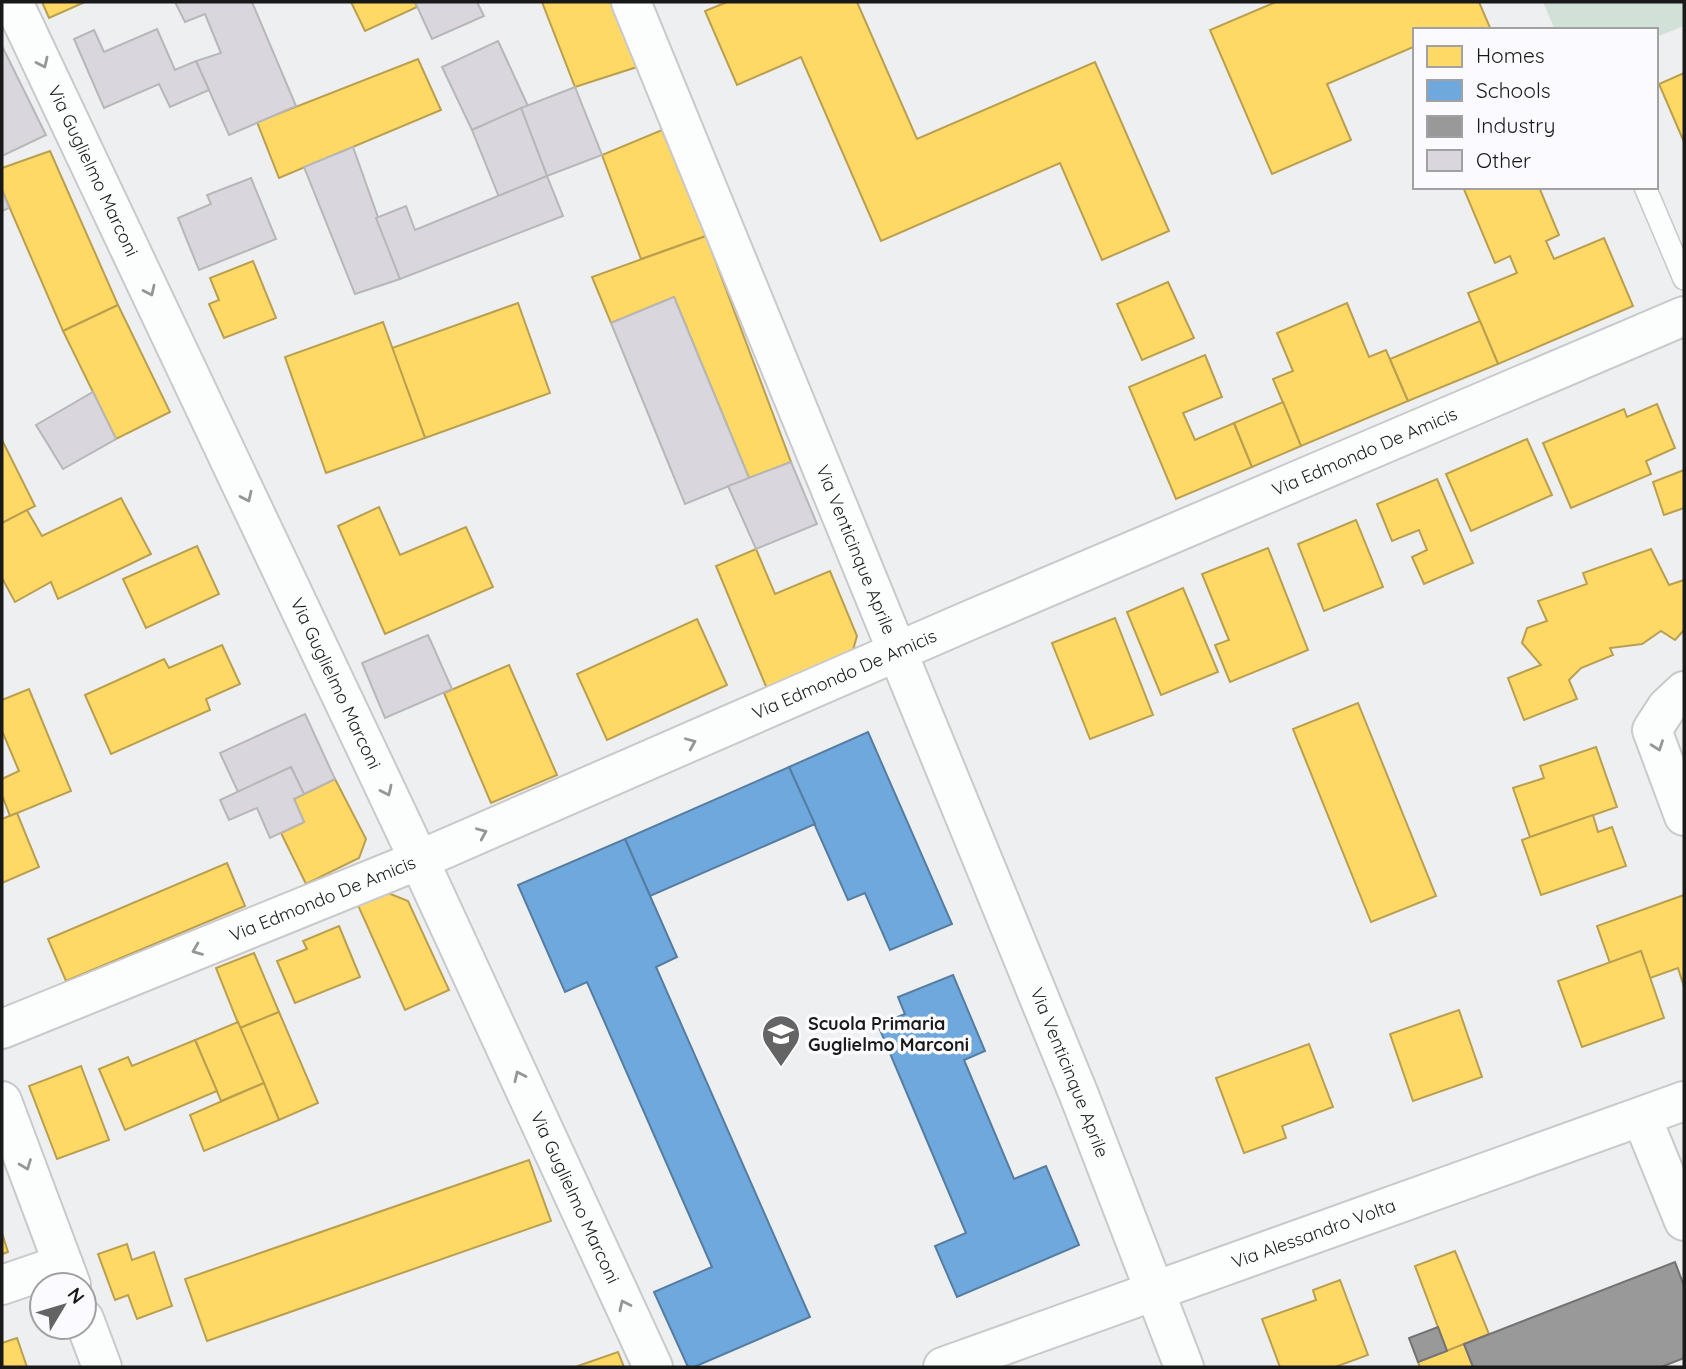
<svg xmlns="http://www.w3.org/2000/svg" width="1686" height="1369" viewBox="0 0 1686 1369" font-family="Quicksand,sans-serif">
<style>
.green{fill:#d2e1d7}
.homes{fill:#ffd966;stroke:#ba9f4f;stroke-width:2}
.schools{fill:#6fa8dc;stroke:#557da2;stroke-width:2}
.industry{fill:#999;stroke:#737373;stroke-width:2}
.building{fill:#d9d6dd;stroke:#b7b7b8;stroke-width:2}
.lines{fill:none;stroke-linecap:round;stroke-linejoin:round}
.lane-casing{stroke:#c9c9cb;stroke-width:24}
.street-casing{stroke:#c9c9cb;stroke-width:42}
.secondary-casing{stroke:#c9c9cb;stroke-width:42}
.lane{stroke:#fcfdfd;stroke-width:21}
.street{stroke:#fcfdfd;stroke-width:38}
.secondary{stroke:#fcfdfd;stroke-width:38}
.oneway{stroke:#969697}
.labels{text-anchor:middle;stroke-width:7;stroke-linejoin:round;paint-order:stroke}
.street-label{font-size:18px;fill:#19191a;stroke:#fbfbff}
.poi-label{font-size:18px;font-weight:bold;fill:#19191a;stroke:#fbfbff;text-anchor:start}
</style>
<rect width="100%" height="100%" fill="#eeeff0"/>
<path class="green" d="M1543 2H1684V26L1656 37V30H1555Z"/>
<g class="homes">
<path d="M42 2H85L49 18Z"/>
<path d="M351 2H415L417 7 365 31Z"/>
<path d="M542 2H615L640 66 575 87Z"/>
<path d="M727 2H857L917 139 1095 62 1169 231 1102 260 1060 163 881 241 801 57 737 85 705 11Z"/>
<path d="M1276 2H1479L1491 30H1415V52L1413 47 1327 84 1351 140 1272 174 1210 30Z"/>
<path d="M418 59 441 110 279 178 257 122Z"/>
<path d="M1684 73V142L1659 84Z"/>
<path d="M662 130 706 236 641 259 602 155Z"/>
<path d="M50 151 118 305 63 331 2 190V168Z"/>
<path d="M1463 187H1539L1559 235 1546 241 1554 259 1604 238 1633 306 1498 364 1468 293 1517 273 1510 256 1495 263Z"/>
<path d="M706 236 791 462 749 478 674 297 611 323 592 277Z"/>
<path d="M253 261 276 318 224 338 209 304 219 300 210 278Z"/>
<path d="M1168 282 1194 338 1142 360 1117 304Z"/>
<path d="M518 303 550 393 425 438 392 348Z"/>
<path d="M1347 303 1369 357 1386 350 1408 401 1301 446 1273 379 1293 371 1277 333Z"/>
<path d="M118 305 170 412 116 439 63 331Z"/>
<path d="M1480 321 1498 364 1408 401 1390 359Z"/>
<path d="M383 322 425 438 326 473 285 357Z"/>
<path d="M1205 355 1222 397 1183 413 1195 440 1234 423 1252 467 1176 499 1129 387Z"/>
<path d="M1283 402 1301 446 1252 467 1234 423Z"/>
<path d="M1657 404 1675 448 1646 461 1651 474 1571 508 1543 443 1624 409 1627 417Z"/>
<path d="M1527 439 1552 495 1471 531 1446 474Z"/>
<path d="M2 440 35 506 2 523Z"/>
<path d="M1684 470V508L1664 515 1653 482Z"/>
<path d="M1437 479 1473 563 1424 584 1412 557 1427 550 1419 530 1392 541 1377 504Z"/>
<path d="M121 498 151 554 58 599 51 582 15 602 2 578V523L27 510 42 536Z"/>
<path d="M379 507 400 555 466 527 493 587 385 634 338 526Z"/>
<path d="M1356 520 1383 587 1324 611 1298 544Z"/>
<path d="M197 546 219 594 146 628 123 579Z"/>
<path d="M1268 548 1308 650 1230 682 1215 645 1229 640 1202 574Z"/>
<path d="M756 549 775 594 830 571 857 636 852 653 770 696 716 566Z"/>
<path d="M1651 549 1669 585 1684 580V630L1675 640 1661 631 1642 644 1610 648 1613 655 1581 668 1569 680 1577 699 1524 720 1508 678 1541 665 1522 643 1527 628 1547 621 1538 601 1587 584 1583 573Z"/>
<path d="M1183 588 1218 672 1161 695 1127 612Z"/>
<path d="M1115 618 1153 715 1090 739 1052 643Z"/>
<path d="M697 619 727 685 607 740 577 674Z"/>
<path d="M222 645 240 684 206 699 210 710 111 754 85 695 164 659 169 668Z"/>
<path d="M509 665 557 775 491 803 444 693Z"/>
<path d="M29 689 71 791 10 816 2 795V779L19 771 2 731V700Z"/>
<path d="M1358 703 1436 896 1371 922 1293 729Z"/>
<path d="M1596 747 1617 807 1530 837 1513 788 1544 778 1540 766Z"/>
<path d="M335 779 366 839 359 858 306 884 281 833 304 822 294 799Z"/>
<path d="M17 813 39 867 2 883V819Z"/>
<path d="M1593 815 1598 832 1612 827 1626 866 1541 895 1522 840Z"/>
<path d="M227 863 245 906 66 981 48 939Z"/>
<path d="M383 891 408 901 449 990 405 1010 357 903Z"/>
<path d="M1684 895V987L1678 968 1650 978 1641 951 1610 963 1597 926Z"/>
<path d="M339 926 360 977 295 1003 277 961 307 949 303 941Z"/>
<path d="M1641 951 1664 1018 1582 1047 1558 981Z"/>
<path d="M254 953 279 1012 240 1028 216 968Z"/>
<path d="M1459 1010 1482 1077 1413 1101 1390 1034Z"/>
<path d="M279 1012 318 1103 279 1120 240 1028Z"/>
<path d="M238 1022 264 1083 221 1101 195 1040Z"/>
<path d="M195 1040 217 1091 125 1130 99 1069 128 1057 132 1066Z"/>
<path d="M1309 1044 1333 1107 1282 1126 1286 1138 1244 1153 1216 1078Z"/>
<path d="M81 1066 109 1140 57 1159 29 1086Z"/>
<path d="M264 1083 279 1120 204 1151 190 1115Z"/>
<path d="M529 1160 551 1221 207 1341 185 1279Z"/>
<path d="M2 1233 8 1252 2 1254Z"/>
<path d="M127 1244 132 1260 154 1252 172 1306 137 1319 128 1295 115 1300 98 1254Z"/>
<path d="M1455 1251 1489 1334 1447 1351 1415 1266Z"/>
<path d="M1340 1280 1368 1355 1335 1367H1280L1262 1319 1316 1300 1313 1290Z"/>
<path d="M17 1338 27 1367H2V1343Z"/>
<path d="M1464 1344 1473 1367H1420L1418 1362Z"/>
<path d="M618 1352 624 1367H575Z"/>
</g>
<g class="schools">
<path d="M868 732 952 924 890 950 865 893 848 900 789 767Z"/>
<path d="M789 767 815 824 650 896 625 839Z"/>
<path d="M625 839 677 957 656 967 810 1317 694 1367H688L654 1292 712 1267 587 982 565 992 518 885Z"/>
<path d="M953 975 985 1051 964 1060 1014 1179 1046 1166 1079 1245 957 1297 935 1246 966 1233 878 1025 905 1014 898 997Z"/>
</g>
<g class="industry">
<path d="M1675 1262 1684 1286V1358L1661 1367H1473L1464 1344Z"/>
<path d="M1438 1327 1447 1351 1418 1362 1409 1338Z"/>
</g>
<g class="building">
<path d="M175 2H252L296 106 229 135 196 61 221 53 205 14 185 22Z"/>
<path d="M415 2H477L484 16 432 39Z"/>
<path d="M157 29 175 70 196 61 209 90 170 107 159 84 104 108 74 39 94 30 104 52Z"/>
<path d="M498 41 528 106 472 130 442 67Z"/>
<path d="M2 46 46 135 2 156Z"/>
<path d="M575 87 602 155 547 176 521 108Z"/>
<path d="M521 108 547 176 499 197 472 130Z"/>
<path d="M353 147 400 279 355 294 304 167Z"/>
<path d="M547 176 563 216 400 279 376 218 406 206 415 230Z"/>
<path d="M251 178 276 239 199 270 178 218 211 204 207 195Z"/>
<path d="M2 190 9 208 2 211Z"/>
<path d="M674 297 749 478 685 504 611 323Z"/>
<path d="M93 392 116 439 63 469 36 425Z"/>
<path d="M791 462 817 524 756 549 728 486Z"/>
<path d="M428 635 452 689 385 718 362 663Z"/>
<path d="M305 714 335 779 304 794 291 767 238 792 220 753Z"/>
<path d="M291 767 304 794 294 799 304 822 270 838 257 808 229 820 220 800Z"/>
</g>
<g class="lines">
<defs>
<path id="lane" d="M1645 187 1684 279"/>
<g id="street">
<path id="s1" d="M13 2 419 860 653 1367"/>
<path id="s2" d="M631 2 1079 1095 1184 1367"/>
<path d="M1684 691 1667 707 1652 730 1684 816"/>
<path id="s3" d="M2 1029 419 860 970 620 1684 316"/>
<path d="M2 1101 71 1285"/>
<path d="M1642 1118 1684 1221"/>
<path d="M2 1285 63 1264"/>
<path d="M84 1319 102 1367"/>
</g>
<g id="secondary">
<path id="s4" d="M943 1367 1684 1101"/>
</g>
</defs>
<use href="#lane" class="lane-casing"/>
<use href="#street" class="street-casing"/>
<use href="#secondary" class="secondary-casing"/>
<use href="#lane" class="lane"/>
<use href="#street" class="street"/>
<use href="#secondary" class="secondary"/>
</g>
<defs><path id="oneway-chevron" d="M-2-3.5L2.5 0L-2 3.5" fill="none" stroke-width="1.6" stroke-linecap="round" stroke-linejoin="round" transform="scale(1.75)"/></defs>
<g class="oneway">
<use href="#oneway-chevron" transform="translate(43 63) rotate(65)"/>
<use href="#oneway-chevron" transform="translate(150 291) rotate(65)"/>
<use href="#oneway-chevron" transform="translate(247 497) rotate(65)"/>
<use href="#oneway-chevron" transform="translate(691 743) rotate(-23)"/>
<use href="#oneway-chevron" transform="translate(1658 746) rotate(70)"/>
<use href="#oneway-chevron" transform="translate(387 791) rotate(65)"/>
<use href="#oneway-chevron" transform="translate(482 833) rotate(-23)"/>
<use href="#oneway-chevron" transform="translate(197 950) rotate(158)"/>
<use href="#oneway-chevron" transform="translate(519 1076) rotate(-115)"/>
<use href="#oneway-chevron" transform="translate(26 1165) rotate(69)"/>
<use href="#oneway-chevron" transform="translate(624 1305) rotate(-115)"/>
</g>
<defs>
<symbol id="school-pin" viewBox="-11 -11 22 30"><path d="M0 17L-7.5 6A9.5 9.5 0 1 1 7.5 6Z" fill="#646465" stroke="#fbfbff"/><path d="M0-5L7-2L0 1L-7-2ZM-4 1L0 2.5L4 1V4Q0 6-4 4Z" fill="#fff"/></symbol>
</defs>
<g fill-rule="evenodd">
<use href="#school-pin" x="759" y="1012" width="44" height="60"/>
</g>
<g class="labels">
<g class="street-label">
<text dy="6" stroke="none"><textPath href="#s1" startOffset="187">Via Guglielmo Marconi</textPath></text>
<text dy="6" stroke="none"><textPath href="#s3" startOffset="1480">Via Edmondo De Amicis</textPath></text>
<text dy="6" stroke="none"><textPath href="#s2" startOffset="592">Via Venticinque Aprile</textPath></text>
<text dy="6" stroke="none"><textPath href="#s3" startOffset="914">Via Edmondo De Amicis</textPath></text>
<text dy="6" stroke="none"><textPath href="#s1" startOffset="754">Via Guglielmo Marconi</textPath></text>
<text dy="6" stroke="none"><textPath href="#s3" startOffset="346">Via Edmondo De Amicis</textPath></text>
<text dy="6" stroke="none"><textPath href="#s2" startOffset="1157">Via Venticinque Aprile</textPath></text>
<text dy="6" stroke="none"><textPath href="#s1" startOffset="1321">Via Guglielmo Marconi</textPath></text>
<text dy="6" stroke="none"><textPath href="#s4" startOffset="394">Via Alessandro Volta</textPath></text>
</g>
<g class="poi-label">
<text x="808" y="1030">Scuola Primaria<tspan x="808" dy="21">Guglielmo Marconi</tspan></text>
</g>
</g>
<rect width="1686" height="1369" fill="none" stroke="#19191a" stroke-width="7"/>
<rect x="1413" y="28" width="245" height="161" fill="#fbfbff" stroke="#a1a1a3" stroke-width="2"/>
<rect x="1427" y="46" width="35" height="21" fill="#ffd966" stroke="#a1a1a3" stroke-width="2"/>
<text x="1476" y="63" font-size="21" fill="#19191a">Homes</text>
<rect x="1427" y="80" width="35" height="21" fill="#6fa8dc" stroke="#a1a1a3" stroke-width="2"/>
<text x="1476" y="98" font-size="21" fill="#19191a">Schools</text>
<rect x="1427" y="116" width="35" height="21" fill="#999999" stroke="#a1a1a3" stroke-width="2"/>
<text x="1476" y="133" font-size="21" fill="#19191a">Industry</text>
<rect x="1427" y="150" width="35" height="21" fill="#d9d6dd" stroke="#a1a1a3" stroke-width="2"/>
<text x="1476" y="168" font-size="21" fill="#19191a">Other</text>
<g transform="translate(63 1306) rotate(52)"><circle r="33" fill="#fbfbff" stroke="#a1a1a3" stroke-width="2"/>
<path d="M0-5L12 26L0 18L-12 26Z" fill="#646465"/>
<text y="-10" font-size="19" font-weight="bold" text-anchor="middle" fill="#19191a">N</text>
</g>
</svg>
